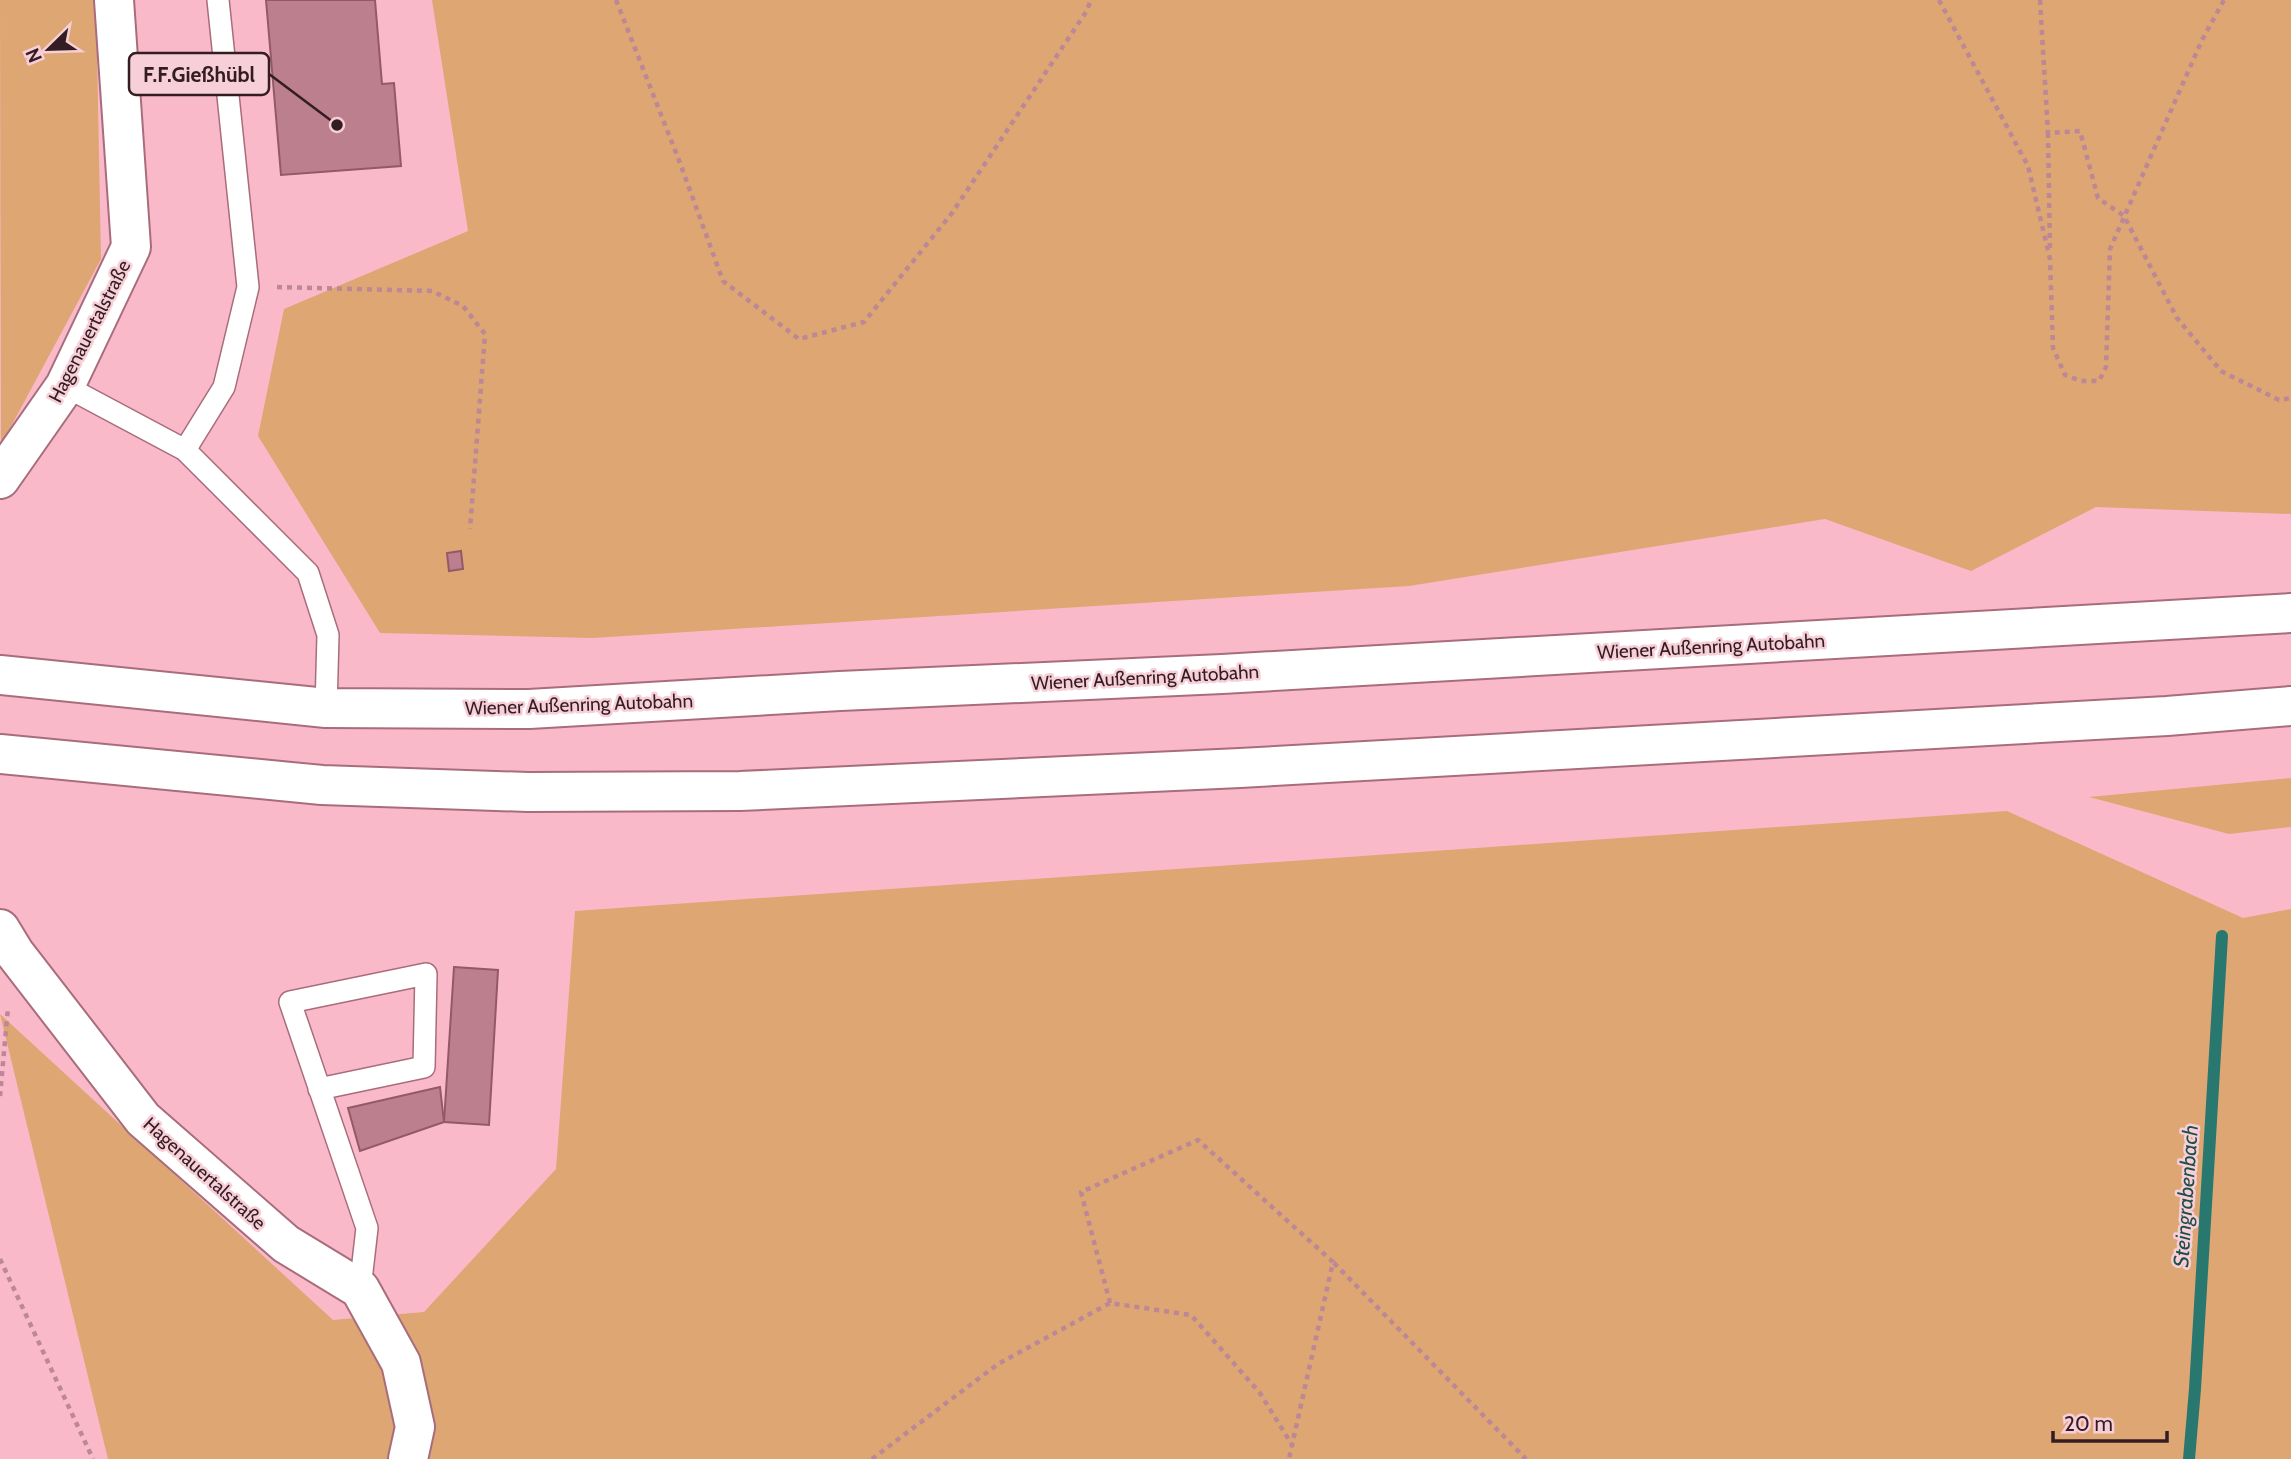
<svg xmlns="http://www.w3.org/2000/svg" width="2291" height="1459" viewBox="0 0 2291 1459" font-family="Cabin,sans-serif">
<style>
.green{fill:#dea673}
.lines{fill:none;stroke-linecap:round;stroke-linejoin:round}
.stream{stroke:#28786f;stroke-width:12}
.building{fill:#bc7f8e;stroke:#935968;stroke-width:2}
.lane-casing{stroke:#a86d7c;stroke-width:24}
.street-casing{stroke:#a86d7c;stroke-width:42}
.highway-casing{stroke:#a86d7c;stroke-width:42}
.path{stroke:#bc8895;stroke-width:4.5;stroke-dasharray:5 5;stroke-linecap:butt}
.lane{stroke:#fff;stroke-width:21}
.street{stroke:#fff;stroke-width:38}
.highway{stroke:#fff;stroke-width:38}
.labels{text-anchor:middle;stroke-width:5;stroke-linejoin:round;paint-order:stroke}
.street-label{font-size:19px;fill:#341c23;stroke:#f7cfd8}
.water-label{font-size:21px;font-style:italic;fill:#1d4e47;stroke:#f7cfd8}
.leader{fill:none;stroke:#341c23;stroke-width:2.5}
.callout-dot{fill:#341c23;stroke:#f7cfd8;stroke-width:2.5}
.callout{fill:#f7cfd8;stroke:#341c23;stroke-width:2.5}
.callout-label{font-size:21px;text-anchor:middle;font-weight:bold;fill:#341c23}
</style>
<rect width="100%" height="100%" fill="#fab9c9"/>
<g class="green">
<path d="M0 0H96L101 259 1 445Z"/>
<path d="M432 0H2291V514L2096 507 1971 571 1825 519 1409 586 593 638 380 633 258 436 284 309 468 231Z"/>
<path d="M2291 778V827L2229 834 2089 797Z"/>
<path d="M2007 811 2243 918 2291 909V1459H108L0 1014 333 1320 424 1312 556 1169 575 911Z"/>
</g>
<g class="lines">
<path class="stream" d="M2189 1459 2195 1389 2222 936"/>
</g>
<g class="building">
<path d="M266 0H375L382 84 394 83 401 166 281 175Z"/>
<path d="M461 551 463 569 449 571 447 553Z"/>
<path d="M454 967 498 970 489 1125 444 1122Z"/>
<path d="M440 1087 444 1122 360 1151 348 1108Z"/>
</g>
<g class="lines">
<defs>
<g id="lane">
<path d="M65 386 185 450 308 573 328 635 326 708"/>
<path d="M185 450 224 387 248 287 218 0"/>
<path d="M319 1089 424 1067 426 974 290 1002 367 1228 360 1289"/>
</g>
<g id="street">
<path d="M0 479 65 386 131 247 114 0"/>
<path d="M0 929 14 952 143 1119 286 1244 360 1289 401 1363 415 1427 408 1459"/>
</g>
<g id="highway">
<path d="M0 675 326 708 529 709 840 691 1222 674 2291 613"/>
<path d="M0 754 322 785 528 792 740 791 1240 768 2167 716 2291 706"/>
</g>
</defs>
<use href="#lane" class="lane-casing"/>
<use href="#street" class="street-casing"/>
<use href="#highway" class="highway-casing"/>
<g class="path">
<path d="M616 0 680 163 723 281 799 339 864 322 952 213 1086 12 1091 0"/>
<path d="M1939 0 2028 166 2050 259 2053 348 2065 375 2081 381H2099L2106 367 2110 249 2202 40 2224 0"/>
<path d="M2040 0 2048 133 2080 131 2098 198 2124 216 2177 318 2221 371 2279 400 2291 398"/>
<path d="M2048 133 2050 251"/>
<path d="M277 287 432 291 463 306 485 334 470 529"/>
<path d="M0 1096 8 1008"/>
<path d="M0 1259 93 1459"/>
<path d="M1334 1263 1526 1459"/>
<path d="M1110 1303 1081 1192 1198 1140 1333 1262 1292 1445"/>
<path d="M872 1459 998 1364 1110 1303 1191 1315 1260 1393 1292 1445 1289 1459"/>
</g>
<use href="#lane" class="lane"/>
<use href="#street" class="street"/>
<use href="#highway" class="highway"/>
</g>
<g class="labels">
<g class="street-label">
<text transform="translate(89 331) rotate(-63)" y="7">Hagenauertalstraße</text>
<text transform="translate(1711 646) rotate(-3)" y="7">Wiener Außenring Autobahn</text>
<text transform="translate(1145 677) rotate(-3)" y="7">Wiener Außenring Autobahn</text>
<text transform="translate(579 704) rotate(-2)" y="7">Wiener Außenring Autobahn</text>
<text transform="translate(205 1173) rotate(42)" y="7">Hagenauertalstraße</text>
</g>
<g class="water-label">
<text transform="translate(2186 1196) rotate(-86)" y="7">Steingrabenbach</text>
</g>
</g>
<path class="leader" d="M337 125L269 74"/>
<circle class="callout-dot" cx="337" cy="125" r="7"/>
<rect class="callout" x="129" y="53" width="140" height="42" rx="7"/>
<g class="callout-label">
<text x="199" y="82">F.F.Gießhübl</text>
</g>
<g transform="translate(49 49) rotate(247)" stroke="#f7cfd8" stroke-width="5" paint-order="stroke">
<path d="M0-5L12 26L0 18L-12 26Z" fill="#341c23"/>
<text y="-10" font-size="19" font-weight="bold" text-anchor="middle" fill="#341c23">N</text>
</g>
<path d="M2053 1431v10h114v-10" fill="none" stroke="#341c23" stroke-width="3.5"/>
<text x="2064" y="1431" font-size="21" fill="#341c23" stroke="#f7cfd8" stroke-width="5" paint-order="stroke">20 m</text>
</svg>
